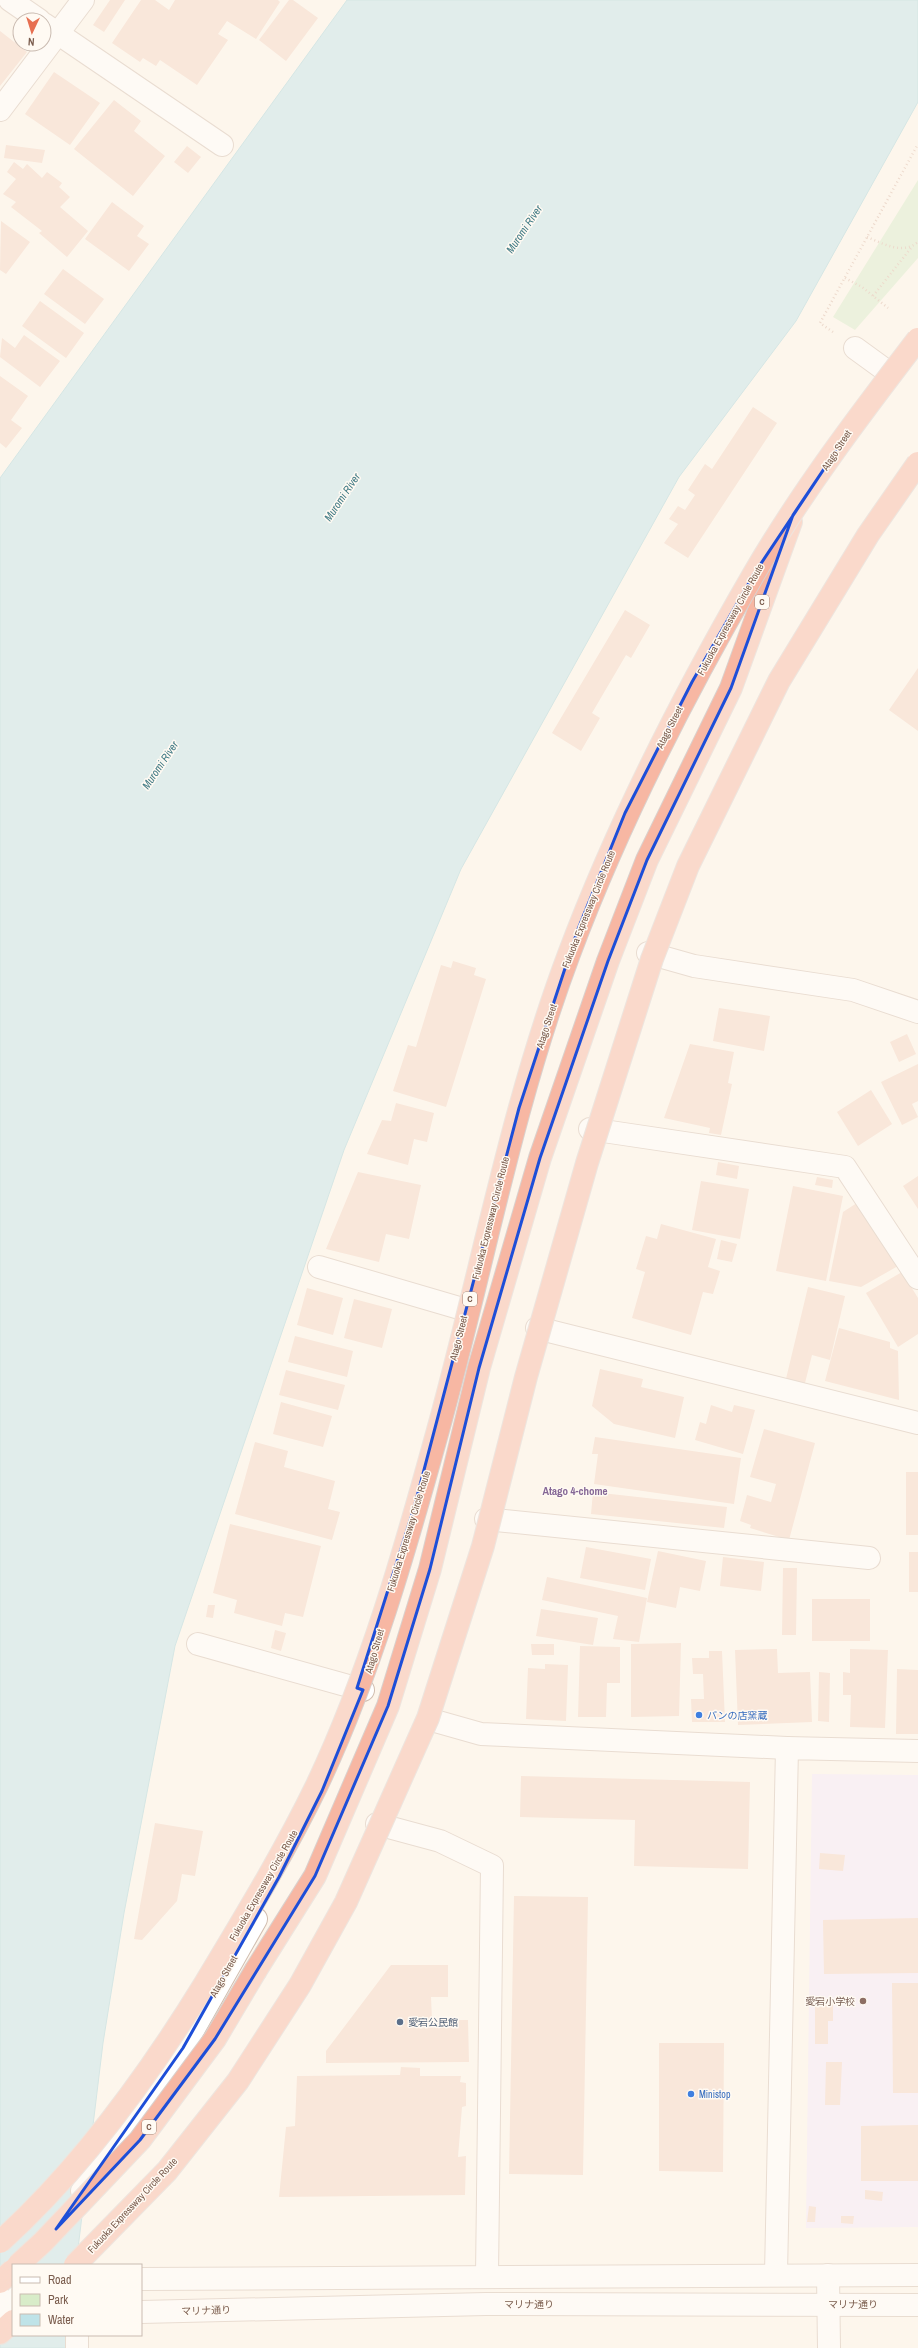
<svg xmlns="http://www.w3.org/2000/svg" width="918" height="2348" viewBox="0 0 918 2348" font-family="'Archivo Narrow','Noto Sans JP',sans-serif">
<style>
.education{fill:#f3e8fa}
.green{fill:#d8ecc9}
.water{fill:#bfe3e8;stroke:#a5d3da}
.building{fill:#f3d5c3}
.lines{fill:none;stroke-linecap:round;stroke-linejoin:round}
.minor-casing{stroke:#d1beb0;stroke-width:24}
.tertiary-casing{stroke:#d1beb0;stroke-width:24}
.motorway-casing{stroke:#dad1cd;stroke-width:24}
.path{stroke:#d9b8a5;stroke-width:2.5;stroke-dasharray:1 3;stroke-linecap:butt}
.minor{stroke:#fff;stroke-width:22}
.tertiary{stroke:#fff;stroke-width:22}
.motorway{stroke:#f7b7a3;stroke-width:22}
.motorway-bridge-casing{stroke:#dad1cd;stroke-width:24;stroke-linecap:butt}
.motorway-bridge{stroke:#f7b7a3;stroke-width:22}
.marked{fill:none;stroke:#1d4ed8;stroke-width:3;stroke-linejoin:round}
.shop-dot{fill:#3f7fe0;stroke:#fffaf3;stroke-width:1.5}
.education-dot{fill:#8d6e63;stroke:#fffaf3;stroke-width:1.5}
.service-dot{fill:#5c6f8a;stroke:#fffaf3;stroke-width:1.5}
.labels{text-anchor:middle;stroke-width:3;stroke-linejoin:round;paint-order:stroke}
.shield{fill:#fffaf3;stroke:#a28b7f;stroke-width:1}
.shield-label{font-size:9px;font-weight:bold;fill:#7a5c4d}
.street-label{font-size:10px;fill:#7a5c4d;stroke:#fffaf3}
.shop-label{font-size:10px;fill:#366cbe;stroke:#fffaf3;text-anchor:start}
.education-label{font-size:10px;fill:#785e54;stroke:#fffaf3;text-anchor:end}
.service-label{font-size:10px;fill:#4e5e75;stroke:#fffaf3;text-anchor:start}
.water-label{font-size:11px;font-style:italic;fill:#437c86;stroke:#fffaf3}
.neighbourhood-label{font-size:11px;font-weight:bold;fill:#846695;stroke:#fffaf3}
</style>
<rect width="100%" height="100%" fill="#fdf6ec"/>
<path class="education" d="M812 1774 918 1775V2227L806 2228Z"/>
<path class="green" d="M918 180V258L855 330 833 317Z"/>
<path class="water" d="M347 0H918V102L796 321 679 477 461 869 344 1150 175 1646 124 1913 103 2043 76 2265H13V2335H68L67 2348H0V478Z"/>
<g class="building">
<path d="M110 0H125L104 32 93 25Z"/>
<path d="M141 0H155L169 10 175 0H278L280 2 256 39 227 21 218 34 228 40 197 85 160 60 156 66 143 58 140 62 112 43Z"/>
<path d="M289 0H293L318 18 286 61 259 40Z"/>
<path d="M0 31 27 52 0 86Z"/>
<path d="M54 72 100 103 70 145 25 114Z"/>
<path d="M114 100 141 121 134 131 165 156 133 196 74 149Z"/>
<path d="M6 145 45 150 42 163 4 158Z"/>
<path d="M187 146 201 157 188 173 174 162Z"/>
<path d="M14 162 23 169 27 164 42 178 47 172 62 183 59 187 70 197 60 207 88 231 67 257 39 233 42 231 11 207 16 202 3 194 16 179 7 172Z"/>
<path d="M112 202 144 226 137 236 149 244 129 271 85 239Z"/>
<path d="M1 221 30 242 6 274 0 270Z"/>
<path d="M63 269 104 299 85 324 44 294Z"/>
<path d="M40 301 84 333 66 358 22 326Z"/>
<path d="M24 335 60 361 40 387 0 357 2 338 15 348Z"/>
<path d="M0 376 28 396 11 420 22 428 6 448 0 443Z"/>
<path d="M753 407 777 423 688 558 664 543 678 524 669 519 678 506 685 510 695 495 688 490 705 464 712 469Z"/>
<path d="M625 610 650 625 631 658 626 655 592 713 600 718 581 751 552 733Z"/>
<path d="M918 668V731L889 710Z"/>
<path d="M453 961 476 968 474 975 486 979 446 1107 393 1091 408 1045 416 1047 441 965 451 968Z"/>
<path d="M719 1008 770 1016 764 1051 713 1041Z"/>
<path d="M907 1034 916 1054 899 1062 890 1042Z"/>
<path d="M690 1044 734 1052 728 1083 732 1084 721 1135 709 1133 710 1128 664 1118Z"/>
<path d="M918 1064V1101L912 1104 918 1117 902 1125 881 1082Z"/>
<path d="M871 1090 892 1124 858 1146 837 1112Z"/>
<path d="M396 1103 434 1113 427 1142 414 1139 408 1165 367 1154 382 1120 391 1121Z"/>
<path d="M718 1162 739 1166 737 1179 716 1175Z"/>
<path d="M358 1172 421 1185 409 1239 386 1234 379 1262 326 1249Z"/>
<path d="M918 1176V1209L903 1186Z"/>
<path d="M817 1177 833 1180 832 1188 815 1185Z"/>
<path d="M701 1181 749 1189 740 1239 692 1230Z"/>
<path d="M793 1186 843 1196 826 1281 776 1271Z"/>
<path d="M860 1201 898 1266 861 1287 829 1281 843 1212Z"/>
<path d="M661 1224 716 1239 708 1267 720 1271 713 1294 703 1292 691 1335 632 1318 645 1272 636 1269 646 1236 657 1239Z"/>
<path d="M721 1240 737 1244 732 1262 717 1259Z"/>
<path d="M902 1272 918 1298V1334L898 1347 866 1293Z"/>
<path d="M808 1287 845 1296 830 1360 812 1355 804 1387 785 1383Z"/>
<path d="M307 1288 343 1298 333 1335 297 1325Z"/>
<path d="M354 1299 392 1309 382 1348 344 1338Z"/>
<path d="M839 1328 890 1342V1348L898 1351 899 1400 825 1381Z"/>
<path d="M295 1336 353 1351 347 1377 288 1362Z"/>
<path d="M600 1369 643 1379 641 1387 684 1397 675 1438 614 1424 592 1406Z"/>
<path d="M286 1370 345 1385 338 1410 279 1395Z"/>
<path d="M281 1402 332 1416 323 1447 273 1434Z"/>
<path d="M711 1405 732 1412 734 1405 755 1410 743 1454 695 1440 700 1422 706 1424Z"/>
<path d="M764 1429 815 1443 789 1540 750 1528 751 1525 740 1521 747 1495 771 1502 776 1484 750 1477Z"/>
<path d="M595 1437 741 1458 734 1504 594 1484 598 1454H592Z"/>
<path d="M255 1442 288 1451 284 1467 335 1481 328 1509 340 1512 332 1540 235 1514Z"/>
<rect x="906" y="1472" width="12" height="63"/>
<path d="M593 1492 727 1507 724 1528 591 1514Z"/>
<path d="M230 1524 321 1546 303 1617 285 1613 282 1626 234 1613 237 1600 213 1593Z"/>
<path d="M586 1547 651 1559 645 1590 580 1578Z"/>
<path d="M658 1551 706 1561 700 1591 680 1587 676 1608 647 1602Z"/>
<rect x="909" y="1552" width="9" height="40"/>
<path d="M723 1557 764 1562 761 1591 720 1586Z"/>
<path d="M783 1568H797L796 1635H782Z"/>
<path d="M547 1577 647 1598 639 1642 613 1639 618 1616 542 1600Z"/>
<rect x="812" y="1599" width="58" height="42"/>
<path d="M208 1605H215L213 1618 206 1617Z"/>
<path d="M541 1609 598 1618 593 1645 536 1636Z"/>
<path d="M275 1630 286 1633 281 1651 271 1648Z"/>
<path d="M681 1643 679 1716 631 1717V1644Z"/>
<path d="M531 1644H554V1655H532Z"/>
<path d="M580 1646 620 1647V1683H607L606 1717H578Z"/>
<path d="M777 1649 778 1673 810 1672 812 1722 738 1725 735 1650Z"/>
<path d="M850 1649 888 1650 885 1728 850 1727 851 1695H843V1672L850 1673Z"/>
<path d="M709 1651H722L725 1722H692L691 1699H704L703 1674H693L692 1658H709Z"/>
<path d="M545 1664 568 1665 566 1721 526 1719 528 1668 545 1669Z"/>
<path d="M897 1669 918 1670V1734H896Z"/>
<path d="M819 1672 830 1673 829 1722 818 1721Z"/>
<path d="M521 1776 750 1782 748 1869 634 1866 635 1820 520 1817Z"/>
<path d="M155 1823 203 1831 195 1876 182 1874 177 1901 142 1940 134 1939Z"/>
<path d="M820 1853 845 1855 843 1871 819 1869Z"/>
<path d="M514 1896 588 1897 583 2175 509 2174Z"/>
<path d="M918 1918V1973L824 1974 823 1920Z"/>
<path d="M391 1965H448V1997H431L432 2020H468L469 2062 326 2063V2051Z"/>
<path d="M892 1983H918V2093H893Z"/>
<path d="M833 2000V2021H828V2044H815V2001Z"/>
<path d="M659 2043H724L723 2172 659 2171Z"/>
<path d="M826 2062H842L840 2105H825Z"/>
<path d="M401 2067 420 2068V2076H461L460 2082 466 2083V2106L462 2107 458 2157 466 2156 465 2195 279 2197 286 2127 295 2126 297 2076 400 2075Z"/>
<path d="M918 2125V2181H861V2126Z"/>
<path d="M865 2190 883 2192 882 2201 865 2199Z"/>
<path d="M809 2206 816 2207 815 2222H807Z"/>
<path d="M841 2216H854L853 2224 841 2223Z"/>
</g>
<g class="lines">
<defs>
<g id="minor">
<path d="M10 0 39 20"/>
<path d="M44 24 222 145"/>
<path d="M0 110 83 0"/>
<path d="M855 348 888 372"/>
<path d="M648 953 694 966 853 990 918 1012"/>
<path d="M590 1129 845 1167 918 1278"/>
<path d="M319 1267 466 1310"/>
<path d="M537 1328 918 1423"/>
<path d="M486 1519 869 1558"/>
<path d="M198 1644 363 1690"/>
<path d="M428 1719 481 1734 787 1748"/>
<path d="M377 1824 440 1841 492 1866 487 2275"/>
<path d="M776 2274 787 1748 918 1751"/>
<path d="M828 2275 829 2348"/>
<path d="M77 2335V2348"/>
</g>
<g id="tertiary">
<path d="M82 2191 183 2048 256 1919"/>
<path d="M141 2279 918 2275"/>
<path d="M0 2307 13 2291"/>
<path d="M141 2312 486 2304 918 2305"/>
</g>
<g id="motorway">
<path d="M256 1970 315 1876 388 1706 430 1569 479 1368 540 1158 608 961 647 860 731 688 791 522"/>
<path d="M0 2333 13 2321"/>
</g>
</defs>
<use href="#minor" class="minor-casing"/>
<use href="#tertiary" class="tertiary-casing"/>
<use href="#motorway" class="motorway-casing"/>
<g class="path">
<path d="M867 237C884 244 902 255 918 242"/>
<path d="M845 278 862 287 888 308"/>
<path d="M873 296 911 248"/>
<path d="M833 332 820 323 918 144"/>
</g>
<use href="#minor" class="minor"/>
<use href="#tertiary" class="tertiary"/>
<use href="#motorway" class="motorway"/>
<defs>
<g id="motorway-bridge">
<path d="M0 2242C82 2168 149 2075 206 1982 245 1917 284 1853 317 1785 370 1673 405 1550 438 1430 482 1271 511 1108 569 954 618 823 682 698 752 577 800 494 859 416 918 339"/>
<path d="M18 2265 43 2242 140 2140 215 2039 256 1970"/>
<path d="M75 2265 167 2171 238 2081 300 1985 346 1902 428 1718 483 1546 526 1377 587 1163 652 959 688 866 779 681 868 535 918 463"/>
<path d="M0 2282 13 2270"/>
</g>
</defs>
<use href="#motorway-bridge" class="motorway-bridge-casing"/>
<use href="#motorway-bridge" class="motorway-bridge"/>
</g>
<path d="M0 0H918V2348H0ZM836 451 793 515 731 688 647 860 608 961 540 1158 479 1368 430 1569 388 1706 315 1876 215 2039 140 2140 56 2229 183 2048 279 1877 322 1791 363 1690 357 1688 414 1508 519 1108 578 929 625 813 692 682 754 574Z" fill="#fdf6ec" fill-opacity=".55" fill-rule="evenodd"/>
<path class="marked" d="M836 451 793 515 731 688 647 860 608 961 540 1158 479 1368 430 1569 388 1706 315 1876 215 2039 140 2140 56 2229 183 2048 279 1877 322 1791 363 1690 357 1688 414 1508 519 1108 578 929 625 813 692 682 754 574Z"/>
<g class="shop-dot">
<circle cx="699" cy="1715" r="4"/>
<circle cx="691" cy="2094" r="4"/>
</g>
<circle class="education-dot" cx="863" cy="2001" r="4"/>
<circle class="service-dot" cx="400" cy="2022" r="4"/>
<g class="labels">
<g class="shield">
<rect x="755" y="595" width="14" height="14" rx="3"/>
<rect x="463" y="1292" width="14" height="14" rx="3"/>
<rect x="142" y="2120" width="14" height="14" rx="3"/>
</g>
<g class="shield-label">
<text x="762" y="605">C</text>
<text x="470" y="1302">C</text>
<text x="149" y="2130">C</text>
</g>
<g class="street-label">
<text transform="translate(836 450) rotate(-57)" y="4">Atago Street</text>
<text transform="translate(730 619) rotate(-61)" y="4">Fukuoka Expressway Circle Route</text>
<text transform="translate(669 727) rotate(-63)" y="4">Atago Street</text>
<text transform="translate(588 909) rotate(-68)" y="4">Fukuoka Expressway Circle Route</text>
<text transform="translate(546 1026) rotate(-72)" y="4">Atago Street</text>
<text transform="translate(490 1218) rotate(-76)" y="4">Fukuoka Expressway Circle Route</text>
<text transform="translate(458 1338) rotate(-76)" y="4">Atago Street</text>
<text transform="translate(408 1531) rotate(-73)" y="4">Fukuoka Expressway Circle Route</text>
<text transform="translate(374 1651) rotate(-74)" y="4">Atago Street</text>
<text transform="translate(263 1885) rotate(-60)" y="4">Fukuoka Expressway Circle Route</text>
<text transform="translate(223 1976) rotate(-61)" y="4">Atago Street</text>
<text transform="translate(132 2205) rotate(-47)" y="4">Fukuoka Expressway Circle Route</text>
<text x="529" y="2308">マリナ通り</text>
<text x="853" y="2308">マリナ通り</text>
<text transform="translate(206 2310) rotate(-2)" y="4">マリナ通り</text>
</g>
<g class="shop-label">
<text x="707" y="1719">パンの店窯蔵</text>
<text x="699" y="2098">Ministop</text>
</g>
<g class="education-label">
<text x="855" y="2005">愛宕小学校</text>
</g>
<g class="service-label">
<text x="408" y="2026">愛宕公民館</text>
</g>
<g class="water-label">
<text transform="translate(524 229) rotate(-56)" y="4">Muromi River</text>
<text transform="translate(342 497) rotate(-56)" y="4">Muromi River</text>
<text transform="translate(160 765) rotate(-56)" y="4">Muromi River</text>
</g>
<g class="neighbourhood-label">
<text x="575" y="1495">Atago 4-chome</text>
</g>
</g>
<rect x="12" y="2264" width="130" height="72" fill="#fffaf3" stroke="#cabbb1"/>
<rect x="20" y="2277" width="20" height="6" fill="#ffffff" stroke="#cabbb1"/>
<text x="48" y="2284" font-size="12" fill="#7a5c4d">Road</text>
<rect x="20" y="2294" width="20" height="12" fill="#d8ecc9" stroke="#cabbb1"/>
<text x="48" y="2304" font-size="12" fill="#7a5c4d">Park</text>
<rect x="20" y="2314" width="20" height="12" fill="#bfe3e8" stroke="#cabbb1"/>
<text x="48" y="2324" font-size="12" fill="#7a5c4d">Water</text>
<g transform="translate(32 32) rotate(184)"><circle r="19" fill="#fffaf3" stroke="#cabbb1"/>
<path d="M0-3L7 15L0 10L-7 15Z" fill="#e76f51"/>
<text y="-6" font-size="11" font-weight="bold" text-anchor="middle" fill="#7a5c4d">N</text>
</g>
</svg>
